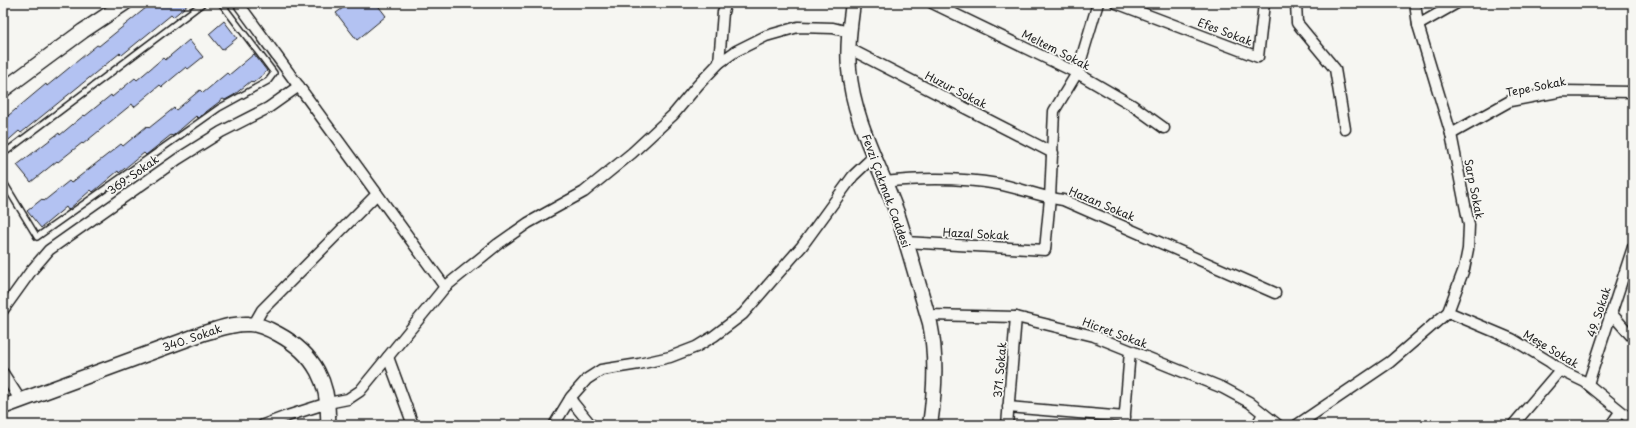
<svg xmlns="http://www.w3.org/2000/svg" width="1636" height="428" viewBox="0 0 1636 428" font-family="'Playpen Sans',sans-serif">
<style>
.building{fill:#b3c2f2;stroke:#1c1c1c}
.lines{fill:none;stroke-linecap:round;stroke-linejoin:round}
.lane-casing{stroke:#1c1c1c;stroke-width:8}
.street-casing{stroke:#1c1c1c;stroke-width:13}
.secondary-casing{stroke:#1c1c1c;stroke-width:17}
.lane{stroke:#f6f6f2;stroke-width:5}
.street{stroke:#f6f6f2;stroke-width:10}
.secondary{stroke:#f6f6f2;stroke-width:14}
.labels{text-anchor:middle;stroke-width:3.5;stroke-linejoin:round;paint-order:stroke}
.street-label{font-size:11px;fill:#1c1c1c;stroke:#f6f6f2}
</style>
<rect width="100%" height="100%" fill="#f6f6f2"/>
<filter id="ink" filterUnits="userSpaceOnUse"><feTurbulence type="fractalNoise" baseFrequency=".025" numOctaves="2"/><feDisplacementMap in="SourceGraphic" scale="8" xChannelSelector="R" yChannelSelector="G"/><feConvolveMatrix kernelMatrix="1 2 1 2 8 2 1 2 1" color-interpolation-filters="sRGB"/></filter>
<g filter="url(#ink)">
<g class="building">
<path d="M152 3H190L173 17 171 15 122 55 120 53 21 133 19 131 3 145V120L46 84 47 86 97 45 99 46Z"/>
<path d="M350 3H376L386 16 357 40 336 13Z"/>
<path d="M224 21 237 38 222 50 209 34Z"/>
<path d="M189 40 203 57 188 69 186 67 162 87 160 85 134 107 132 104 83 144 82 143 58 162 57 161 31 182 17 165 59 133 60 135 84 115 85 116 111 95 112 97 135 78 137 80 163 58 165 60Z"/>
<path d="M254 54 267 71 253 83 251 81 234 95 225 100 223 99 198 118 196 116 174 135 172 136 171 135 146 155 144 153 119 173 118 171 93 192 91 190 68 210 66 207 41 228 27 211 42 199 44 201 69 181 71 183 121 144 123 146 147 126 149 128 174 108 176 110 200 90 203 93 227 73 229 75Z"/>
</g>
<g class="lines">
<defs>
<g id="lane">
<path d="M3 154 203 3"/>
<path d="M3 181 37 237 219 108 268 81 274 73 221 3"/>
</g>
<g id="street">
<path d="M238 3 445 287"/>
<path d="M932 3 1077 73 1132 105 1164 128"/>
<path d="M1116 3 1258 57 1264 3"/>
<path d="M1296 3 1297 23 1335 69 1345 129"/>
<path d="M1418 25 1457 3"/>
<path d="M848 48 1053 153"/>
<path d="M719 63 723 12 726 3"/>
<path d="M1451 134 1510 101 1563 91 1633 92"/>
<path d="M884 182C921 178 962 178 998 184 1020 188 1041 197 1063 200L1275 293"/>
<path d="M905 242 1045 250 1050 198 1054 111 1077 73 1098 3"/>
<path d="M3 310 31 271 49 250 178 159 221 132 268 108 299 86"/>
<path d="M1448 312 1512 339 1550 362 1560 370 1585 382 1633 421"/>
<path d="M1611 313 1633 338"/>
<path d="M928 315 1016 317 1094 336 1223 388 1249 402 1278 425"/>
<path d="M254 324 262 310 377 194"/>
<path d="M388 357 413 425"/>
<path d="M3 373 21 401"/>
<path d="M1588 384 1633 247"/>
<path d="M570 399 591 425"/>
<path d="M1008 407 1125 417"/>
<path d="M263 425 287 416 328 403 348 399 360 391 445 287 498 244 528 223 584 192 632 153 673 115 698 85 719 63 736 51 766 36 798 27 833 28 849 32"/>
<path d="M554 425 571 397 587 379 601 370 639 364 670 357 696 347 714 336 743 314 802 246 853 176 874 156"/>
<path d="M1007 425 1016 317"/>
<path d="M1124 425 1130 351"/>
<path d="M1257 425 1263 414"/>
<path d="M1297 425 1390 362 1448 312 1464 269 1468 249 1469 225 1451 134 1418 25 1415 3"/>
<path d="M1513 425 1560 370"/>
<path d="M1611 425 1620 412"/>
</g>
<g id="secondary">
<path d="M853 3C850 25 847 47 849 69 853 120 880 166 897 213 909 249 919 287 930 323 937 357 935 391 930 425"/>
<path d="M3 90 83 31 125 3"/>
<path d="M3 407 204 333C219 329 233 323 249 324 259 324 269 329 278 334 315 354 330 383 328 425"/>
</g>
</defs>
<use href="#lane" class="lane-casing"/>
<use href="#street" class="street-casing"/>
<use href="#secondary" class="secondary-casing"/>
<use href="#lane" class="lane"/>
<use href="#street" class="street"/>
<use href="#secondary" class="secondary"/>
</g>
</g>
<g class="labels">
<g class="street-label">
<text transform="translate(1225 32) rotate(21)" y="4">Efes Sokak</text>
<text transform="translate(1056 50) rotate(27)" y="4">Meltem Sokak</text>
<text transform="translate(1536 87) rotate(-11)" y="4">Tepe Sokak</text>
<text transform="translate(956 90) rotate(27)" y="4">Huzur Sokak</text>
<text transform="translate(133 175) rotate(-35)" y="4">369. Sokak</text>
<text transform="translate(1474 189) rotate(79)" y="4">Sarp Sokak</text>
<text transform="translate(886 191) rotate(70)" y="4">Fevzi Çakmak Caddesi</text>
<text transform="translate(1102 204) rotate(23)" y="4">Hazan Sokak</text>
<text transform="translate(976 234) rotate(3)" y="4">Hazal Sokak</text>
<text transform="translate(1599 312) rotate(-72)" y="4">49. Sokak</text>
<text transform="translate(1115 333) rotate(20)" y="4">Hicret Sokak</text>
<text transform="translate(192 338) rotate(-19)" y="4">340. Sokak</text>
<text transform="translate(1551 349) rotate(31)" y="4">Meşe Sokak</text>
<text transform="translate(1000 370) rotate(-85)" y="4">371. Sokak</text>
</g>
</g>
<rect width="1636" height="428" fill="none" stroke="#f6f6f2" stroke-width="16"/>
<rect x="8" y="8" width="1620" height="412" fill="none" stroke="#1c1c1c" stroke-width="1.5" filter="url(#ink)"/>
</svg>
